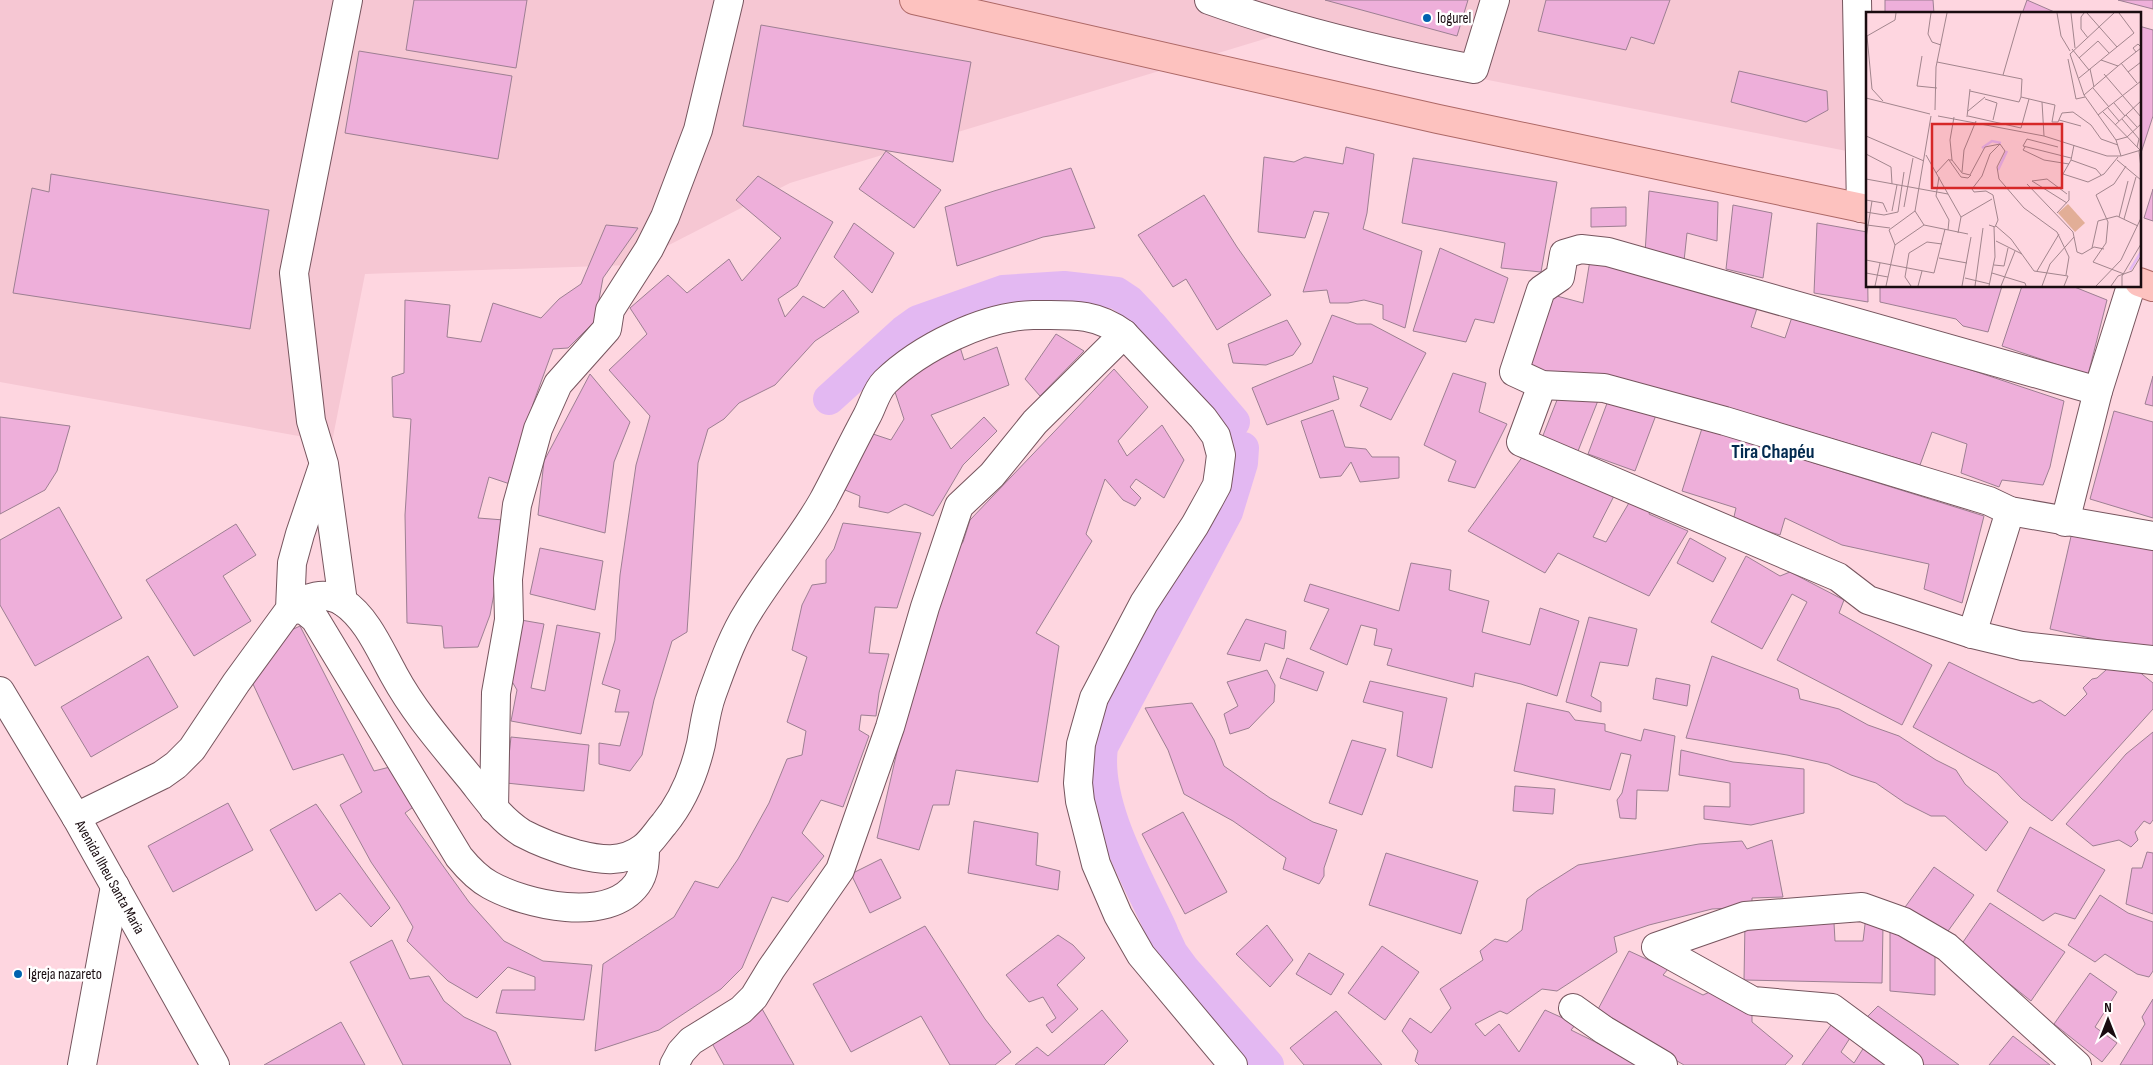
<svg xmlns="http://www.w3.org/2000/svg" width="2153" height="1065" viewBox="0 0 2153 1065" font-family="'Sofia Sans Condensed',sans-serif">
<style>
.built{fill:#f6c7d3}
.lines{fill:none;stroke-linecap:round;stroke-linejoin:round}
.canal{stroke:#e3b8f2;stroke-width:32}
.building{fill:#eeafda;stroke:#9d7f92}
.street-casing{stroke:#76555e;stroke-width:30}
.primary-casing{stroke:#ad6866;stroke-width:30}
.street{stroke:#fff;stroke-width:28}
.primary{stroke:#fdc2bf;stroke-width:28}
.poi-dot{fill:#0062af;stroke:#fff;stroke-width:2}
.labels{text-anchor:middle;stroke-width:5;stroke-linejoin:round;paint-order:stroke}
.poi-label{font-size:15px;fill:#190c10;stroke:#fff;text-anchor:start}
.street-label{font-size:15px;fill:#190c10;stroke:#fff}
.district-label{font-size:20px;font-weight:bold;fill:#022a4f;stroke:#fff}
.inset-river{fill:none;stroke:#e3b8f2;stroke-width:2.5}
.inset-road{fill:none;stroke:#a2858d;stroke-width:1}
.view{fill:#d62828;fill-opacity:0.15;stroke:#d62828;stroke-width:2.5}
.inset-edge{fill:none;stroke:#190c10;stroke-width:2.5}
</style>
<rect width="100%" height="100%" fill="#fed6e0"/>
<path class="built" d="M0 0H1868L1867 155 1271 37 790 183 630 265 365 274 332 442 0 382Z"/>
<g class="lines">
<g class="canal">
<path d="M1151 325 1234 422"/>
<path d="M829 399 904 331 918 321 1003 291 1064 287 1117 293 1129 301 1146 319"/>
<path d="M1162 931C1138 879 1094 805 1102 747L1227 512 1242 463 1243 448"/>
<path d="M1164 936 1172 953 1183 968 1268 1065"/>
</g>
</g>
<g class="building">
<path d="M414 0H527L516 68 406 50Z"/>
<path d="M1325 0H1468L1457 36Z"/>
<path d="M1546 0H1670L1654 44 1631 37 1626 50 1538 31Z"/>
<path d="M1885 0H1933L1934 14H1885Z"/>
<path d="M2027 0 2059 14H2022Z"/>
<path d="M2118 0H2153V9Z"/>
<path d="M761 25 971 62 953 162 743 126Z"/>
<path d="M2139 26 2153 30V116L2139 159Z"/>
<path d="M359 51 512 76 498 159 345 133Z"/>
<path d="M1739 71 1827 91 1828 110 1806 122 1731 102Z"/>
<path d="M1346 147 1374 154 1367 213 1363 229 1422 251 1405 328 1383 319V305L1364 300 1348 303H1330L1327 290 1303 292 1329 213 1314 211 1305 238 1258 232 1264 157 1294 162 1305 157 1343 164Z"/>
<path d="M886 151 941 190 914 228 859 189Z"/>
<path d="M1413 158 1557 182 1541 272 1501 268 1505 243 1402 223Z"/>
<path d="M1071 168 1095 228 1043 237 957 266 945 207 994 191Z"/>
<path d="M51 174 269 210 250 329 13 293 32 188 49 192Z"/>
<path d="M758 176 833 222 797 286 778 299 785 317 803 296 824 308 843 290 859 312 815 341 775 385 739 403 724 419 708 429 698 463 687 632 672 641 654 700 642 755 630 771 599 764V743L620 746 629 712H615L620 690 602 684 615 640 620 575 636 465 650 416 609 370 647 334 630 308 668 275 687 293 729 259 742 281 781 238 736 200Z"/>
<path d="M2153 189V221L2144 218Z"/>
<path d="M1649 191 1718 202 1717 241 1687 233 1684 261 1645 253Z"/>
<path d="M1204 195 1237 247 1271 295 1217 330 1186 279 1173 287 1138 235Z"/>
<path d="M1733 205 1772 213 1763 278 1726 269Z"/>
<path d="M1626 207V226L1591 227V208Z"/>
<path d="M854 223 894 253 872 293 834 257Z"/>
<path d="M1817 223 1867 232 1868 302 1814 293Z"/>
<path d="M606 225 638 228 603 278 595 321 568 348 553 349 533 404 510 484 489 477 478 518 504 520 499 567 490 615 478 647 444 648 442 626 407 623 405 515 411 419 393 417 392 377 404 373 405 300 450 305 447 337 481 342 493 303 541 318 559 299 581 284Z"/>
<path d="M1440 248 1508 278 1494 323 1475 319 1466 342 1413 331Z"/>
<path d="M1590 260 1759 302 1751 327 1785 338 1794 311 2064 401 2050 467 2043 485 2002 480 1999 487 1961 473 1967 444 1932 432 1920 465 1756 416 1527 368 1553 295 1583 303Z"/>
<path d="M1880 286H2002L1988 332 1963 326 1956 319 1880 302Z"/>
<path d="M2022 286H2072L2107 300 2088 375 2002 346Z"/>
<path d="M1332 315 1357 324H1371L1426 353 1391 420 1360 406 1368 388 1333 376 1339 399 1267 425 1252 388 1312 363Z"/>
<path d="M1287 320 1301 344 1293 355 1266 365 1233 363 1228 344Z"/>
<path d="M1056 334 1084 351 1040 396 1025 379Z"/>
<path d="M960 347 964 360 997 347 1009 385 931 415 951 449 984 417 997 431 963 465 933 516 905 504 888 513 859 507 860 496 845 490 861 430 891 440 904 419 892 383Z"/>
<path d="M1114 369 1148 407 1118 441 1127 456 1162 425 1184 460 1164 498 1136 479 1130 487 1141 498 1135 506 1123 500 1105 479 1086 534 1092 541 1036 633 1059 646 1038 782 956 770 949 805H933L919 850 877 838 913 683 952 557 963 542 970 520Z"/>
<path d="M1453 373 1486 383 1479 412 1507 424 1475 488 1448 481 1456 461 1424 445Z"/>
<path d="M590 374 630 422 614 462 605 533 538 515 544 461Z"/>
<path d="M2153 376V406L2145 404Z"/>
<path d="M1559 395 1599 398 1578 451 1542 438Z"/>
<path d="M1609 398 1656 415 1635 471 1588 454Z"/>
<path d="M1333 410 1345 447 1366 449 1372 457H1399V478L1360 482 1351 462 1341 476 1320 478 1301 421Z"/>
<path d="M2114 411 2153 422V518L2090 499Z"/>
<path d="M0 417 70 426 57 471 45 490 0 514Z"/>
<path d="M1704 422 1812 456 1811 462 1984 516 1962 603 1924 589 1929 564 1842 545 1785 518 1780 535 1733 521 1736 508 1682 491Z"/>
<path d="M1526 452 1615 494 1593 537 1606 542 1633 496 1652 504 1649 514 1688 531 1649 596 1558 553 1545 573 1468 531Z"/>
<path d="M59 507 122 618 35 666 0 605V540Z"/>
<path d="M843 523 921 533 897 608 875 607 869 653 889 654 879 693 876 716 861 715 859 730 869 736 843 807 821 800 802 833 824 856 788 902 772 897 742 968 721 989 659 1030 595 1051 603 964 674 917 695 881 718 888 738 859 769 803 787 759 802 755 806 731 787 722 807 657 792 650 802 605 812 585 826 583V560L834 549Z"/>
<path d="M236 524 256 555 223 576 251 621 194 656 146 580Z"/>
<path d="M2072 532 2153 546V652L2050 629Z"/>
<path d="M1690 538 1726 558 1713 582 1677 563Z"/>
<path d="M540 548 603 561 595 610 530 594Z"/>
<path d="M1746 556 1780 576 1790 572 1844 600 1839 613 1932 665 1902 725 1777 660 1807 602 1792 594 1762 649 1711 622Z"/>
<path d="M1411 563 1451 570 1449 590 1489 601 1482 632 1530 645 1540 608 1579 621 1557 696 1521 684 1475 673 1473 687 1387 665 1392 649 1374 645 1377 629 1361 625 1347 665 1310 649 1329 609 1304 601 1310 584 1399 611Z"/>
<path d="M1589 617 1637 629 1628 666 1600 662 1591 696 1601 702V712L1566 702Z"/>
<path d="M1246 619 1286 631 1284 649 1265 643 1260 661 1227 654Z"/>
<path d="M521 620 544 624 531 688 545 691 557 625 600 633 581 734 511 721 517 690 510 678Z"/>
<path d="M300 626 374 771 390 767 416 805 405 813 469 902 504 941 543 961 592 965 584 1020 496 1013 502 990H535V977L508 967 477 998 448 981 407 941 413 927 399 903 371 862 340 805 362 792 343 754 293 770 246 669 274 638Z"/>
<path d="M148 656 178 707 91 757 61 707Z"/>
<path d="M1712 656 1798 689 1800 699 1839 709 1868 725 1899 736 1936 760 1956 770 1965 784 2008 822 1986 851 1945 816H1931L1905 803 1876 783 1851 775 1828 764 1787 755 1686 738Z"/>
<path d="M1287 658 1324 672 1317 691 1280 678Z"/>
<path d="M1949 662 2033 703 2040 700 2065 716 2087 694 2083 688 2092 679 2097 678 2115 662H2127L2153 683V709L2052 821 2022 799 1997 773 1913 727Z"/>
<path d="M1267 670 1275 685 1274 702 1249 728 1230 734 1224 714 1238 706 1227 682Z"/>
<path d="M1656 678 1690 685 1687 706 1653 699Z"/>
<path d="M1370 681 1447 698 1432 768 1397 756 1403 712 1363 702Z"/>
<path d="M1192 703 1214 740 1224 766 1270 798 1313 822 1337 830 1324 868V876L1319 884 1283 869 1286 858 1233 821 1184 794 1168 750 1145 708Z"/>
<path d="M1527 703 1569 712 1575 720 1605 724V731L1641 741 1644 729 1675 736 1668 791 1637 790 1636 819 1620 818 1617 800 1622 793 1631 755 1621 753 1610 790 1514 771Z"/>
<path d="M2153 732V820L2150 824 2144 821 2135 832 2138 840 2131 847 2119 840 2093 846 2066 824 2126 754Z"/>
<path d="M511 737 589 745 584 791 506 783Z"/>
<path d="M1352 740 1386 749 1362 815 1329 803Z"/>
<path d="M1681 750 1733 762 1804 769V813L1751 825 1704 819V806L1730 807V783L1679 775Z"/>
<path d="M1515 786 1555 789 1553 814 1513 811Z"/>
<path d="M228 803 253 850 173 892 148 846Z"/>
<path d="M316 804 390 908 371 927 340 893 316 911 270 830Z"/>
<path d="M1183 812 1227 892 1185 914 1142 834Z"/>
<path d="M974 821 1038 833 1036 865 1060 871 1058 890 968 873Z"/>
<path d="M2030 827 2105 870 2075 919 2055 913 2043 921 1997 891Z"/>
<path d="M1772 840 1783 897 1752 898V907L1712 909 1649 925 1614 937 1617 952 1557 991 1542 989 1507 1014 1500 1011 1475 1024 1485 1036 1499 1024 1519 1052 1545 1010 1576 1024 1571 1030 1642 1065H1419L1415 1061 1418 1051 1402 1031 1410 1018 1431 1033 1451 1008 1440 989 1483 960 1480 951 1495 939 1507 942 1522 930 1527 899 1537 891 1578 865 1699 844 1742 841 1747 849Z"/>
<path d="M2147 852 2153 853V914L2126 904 2132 868H2142Z"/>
<path d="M1386 853 1478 881 1461 934 1369 905Z"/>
<path d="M881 859 901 898 870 913 851 874Z"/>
<path d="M1934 867 1974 895 1943 938 1903 910Z"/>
<path d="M2100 895 2128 913 2153 922V971L2149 977 2137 974 2105 954 2095 962 2068 945Z"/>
<path d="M1990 903 2065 952 2031 1001 1961 945Z"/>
<path d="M1866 916 1883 925 1882 983 1744 980 1745 922 1834 923 1835 941H1863Z"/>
<path d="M1267 925 1293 960 1270 987 1236 954Z"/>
<path d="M925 926 985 1019 1011 1052 995 1065H950L921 1016 851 1052 813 984Z"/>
<path d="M1890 929 1935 953V995L1890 991Z"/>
<path d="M1058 935 1073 945 1085 958 1057 985 1078 1009 1052 1033 1046 1025 1056 1018 1043 997 1029 1002 1006 975Z"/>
<path d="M392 940 410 979 429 976 444 1001 464 1017 496 1032 511 1065H403L350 962Z"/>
<path d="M1382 946 1419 972 1385 1020 1348 993Z"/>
<path d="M1629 951 1668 969 1663 975 1703 995 1714 990 1752 1014V1022L1793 1056 1785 1065H1684L1596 1013Z"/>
<path d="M1309 953 1344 974 1331 995 1296 974Z"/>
<path d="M2090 973 2117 992 2095 1027 2117 1043 2102 1062 2054 1024Z"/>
<path d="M2153 999V1065H2120L2145 1024 2142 1017Z"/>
<path d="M1878 1006 1959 1065H1922L1862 1022Z"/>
<path d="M761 1007 794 1065H724L708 1036Z"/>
<path d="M1102 1010 1128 1041 1104 1065H1015L1037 1047 1048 1056Z"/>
<path d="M1336 1011 1382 1065H1304L1290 1048Z"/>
<path d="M341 1022 365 1065H264Z"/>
<path d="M1831 1025 1850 1038 1841 1052 1854 1063 1866 1044 1896 1065H1802Z"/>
<path d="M2013 1036 2050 1065H1989Z"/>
</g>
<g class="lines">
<defs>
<g id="street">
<path d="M1209 0C1295 31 1385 52 1474 69L1495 0"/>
<path d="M1857 0 1861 208"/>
<path d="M1542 385 1521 442 1838 577 1868 600 1972 634 2022 646 2153 660"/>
<path d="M2098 391 1608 252 1581 249 1564 254 1560 277 1541 290 1514 372 1542 385 1604 388 1725 421 1989 501 2010 511 2153 536"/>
<path d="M2065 522 2098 391 2131 286"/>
<path d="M343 602 324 464 311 421 294 273 348 0"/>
<path d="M1972 634 2010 511"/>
<path d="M0 691 76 817 215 1065"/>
<path d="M494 809 496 693 509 620 508 579 517 505 538 429 558 384 607 329 610 310 649 249 665 217 698 130 729 0"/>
<path d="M76 817 162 775 176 765 192 749 236 683 290 609 292 563 300 534 322 469"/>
<path d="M645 847C645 860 645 873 637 884 608 924 526 905 490 885 477 878 468 868 459 857L315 619 304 610 290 609C306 597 325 590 343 602 367 618 380 650 394 675 414 712 443 745 470 778 486 798 500 819 522 833 539 842 558 849 576 854 600 860 622 864 643 848 651 842 657 832 664 824 683 801 694 774 701 744 704 728 706 710 712 694 722 667 732 637 748 612 771 574 801 540 823 501 838 473 852 444 867 416 873 405 876 391 885 382 920 348 984 316 1033 315 1069 315 1095 312 1124 334L1203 418 1216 436 1221 455 1219 471 1217 485 1210 498 1195 525 1144 603 1094 698 1081 744 1078 783 1080 801 1096 864 1118 915 1141 955 1233 1065"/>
<path d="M1573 1008 1604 1030 1663 1065"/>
<path d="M82 1065 115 886"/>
<path d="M674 1065 681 1052 691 1041 741 1010 754 997 771 969 840 870 890 727 925 607 959 506 992 475 1035 422 1124 334"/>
<path d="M1909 1065 1832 1008 1753 1001 1656 947 1745 916 1862 907 1904 922 1947 947 2077 1065"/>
</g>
<g id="primary">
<path d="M914 0 1438 119 1867 209"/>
<path d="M2139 282 2153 287"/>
</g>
</defs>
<use href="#street" class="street-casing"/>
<use href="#primary" class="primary-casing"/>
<use href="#street" class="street"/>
<use href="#primary" class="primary"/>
</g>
<g class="poi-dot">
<circle cx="1427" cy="18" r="5"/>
<circle cx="18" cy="974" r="5"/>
</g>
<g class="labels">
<g class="poi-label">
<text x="1437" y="23">Iogurel</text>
<text x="28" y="979">Igreja nazareto</text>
</g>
<g class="street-label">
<text transform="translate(110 877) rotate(61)" y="5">Avenida Ilheu Santa Maria</text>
</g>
<g class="district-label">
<text x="1773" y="458">Tira Chapéu</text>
</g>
</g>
<g transform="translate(1866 12)">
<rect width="275" height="275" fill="#fed6e0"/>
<path d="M202 192 219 211 209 220 192 201Z" fill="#e2ae97"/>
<path class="inset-river" d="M116 136 126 129 135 131M132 158 141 139M264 258 275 240"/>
<path class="inset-road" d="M65 1 62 22 66 30 75 33M191 1 195 24 204 39M205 1 209 36M218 1 215 5V17L222 26M221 1 251 35M248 1 204 42 218 83 250 128 255 144M253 1 268 21M206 37 223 58M270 40 267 36 272 32 275 35M56 44 51 74 71 76M213 46 232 29 243 41M202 47 210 87 219 85M235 48 252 54 275 36M71 50 156 67 155 85 176 90 178 124M255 51 271 71M224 57 228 75M262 60 275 50M238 62 275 105M137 63 155 1M213 66 268 21M227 76 243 95M104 79 153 90 155 85M218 83 252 54M0 86 64 102M119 87 131 91 127 108M17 89 6 77 1 24 29 8 30 1M176 90 189 93 186 110H192L196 101 207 100 225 113 235 127 252 133M248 91 259 104M242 96 253 109M69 98 70 55 81 1M102 99 119 85M237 100 274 138M232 103 275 69M260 103 271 115M72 104 178 124 241 144H255L275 138M102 104 155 116 163 87M88 105 84 128 86 148H83L95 165 102 166 105 163M101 105 104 77M256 107 273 127 271 135M193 108 215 114M249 113 275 89M0 124 58 149M250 128 261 125 275 112M208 133 205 148 230 157 235 163M159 135 157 138 178 148 203 152M192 135 161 127 157 134 205 146M273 139 275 156M0 142 25 155 26 172M60 143 95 205 92 221M86 148 96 161 104 163 119 135 134 132 139 139 131 155 133 167 158 196 191 220 203 245 200 263M205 148 197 162 222 170 238 162 252 145M251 148 275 168M96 160 98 138 110 109M70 161 83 147M73 165 70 184 83 208 82 218M0 167 82 182M161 172 207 220 211 240 216 242 228 235 238 237M201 182 181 167 166 169 201 191M0 188 17 191 21 200M38 195 47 146M26 199 31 173M49 199 65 104M49 199 58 213M0 200 18 203 32 200 38 160M191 201 203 188V179M95 205 126 187M253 205 262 169M258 207 270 165M1 213 24 216M58 213 102 222M123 213 129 215 132 208 127 183 120 179 108 180 106 177 116 164 124 142 134 132M130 214 145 227 168 259 202 264 198 274M0 226 6 189M130 229 156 242M29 233 23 218 49 199M29 233 58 213M226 236 232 209 251 204 272 214M73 246 101 251M0 248 68 261 79 217M128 253 138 254 142 236M171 259 193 222M0 261 22 265M126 261 159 271 160 274M258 262 227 250 240 231 242 210 230 183 248 172 260 154M99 266 124 272M9 274 14 251M20 274 29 233M45 274 39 265 43 241 61 230 76 232M52 274 56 259M96 274 105 225M109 274 117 216M123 274 129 245 128 215M135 274 149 239M176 274 184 252 208 225M230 274 255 248 275 206M245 274 252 264 266 259 275 244M256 274V264L275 232"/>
<path class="view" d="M66 112H196V176H66Z"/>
<rect width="275" height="275" class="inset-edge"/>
</g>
<g transform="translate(2108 1020)" stroke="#ffffff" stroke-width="4" paint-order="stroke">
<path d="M0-4L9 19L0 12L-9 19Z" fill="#190c10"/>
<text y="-8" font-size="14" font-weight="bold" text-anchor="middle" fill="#190c10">N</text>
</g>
</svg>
